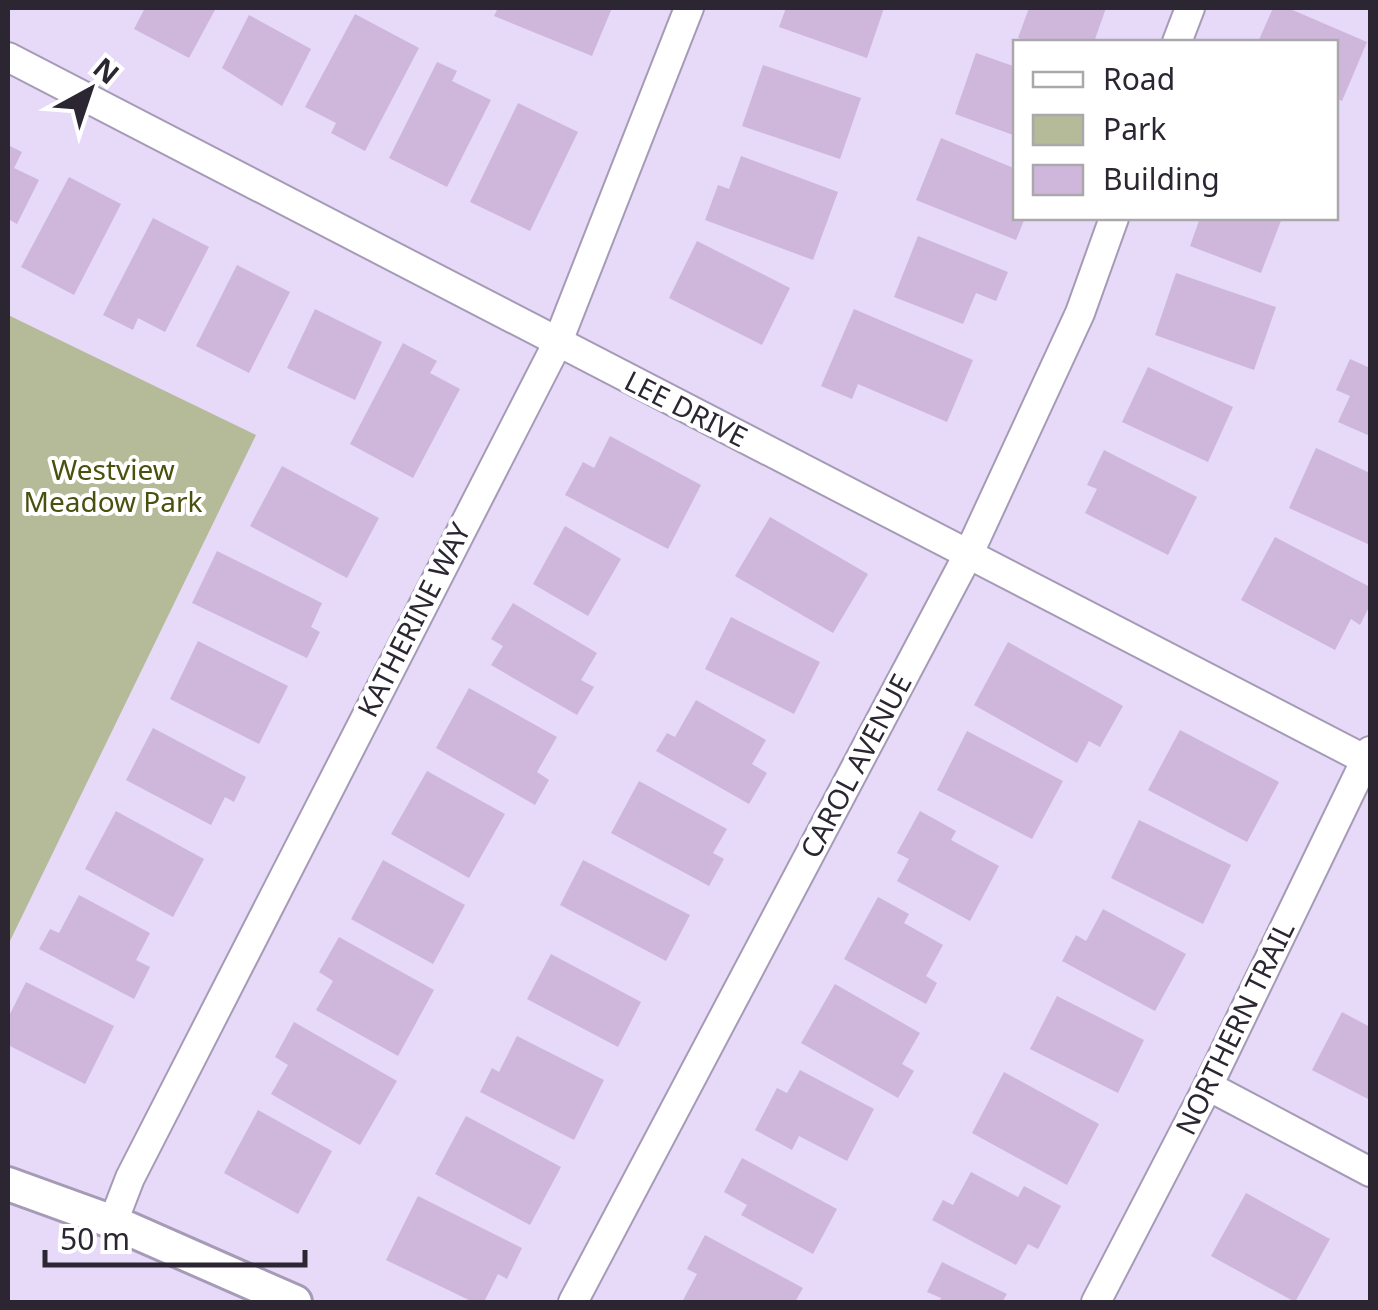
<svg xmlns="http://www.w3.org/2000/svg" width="1378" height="1310" viewBox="0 0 1378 1310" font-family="'Noto Sans',sans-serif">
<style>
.green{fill:#b5ba98}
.building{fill:#ceb7db}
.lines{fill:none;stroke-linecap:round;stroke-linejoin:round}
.minor-casing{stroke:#a69bb7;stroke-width:32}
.tertiary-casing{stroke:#a69bb7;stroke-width:38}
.minor{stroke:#fff;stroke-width:28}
.tertiary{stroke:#fff;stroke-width:32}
.labels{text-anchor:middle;stroke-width:8;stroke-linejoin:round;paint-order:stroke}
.street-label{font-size:28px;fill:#2b2631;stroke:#fff}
.park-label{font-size:28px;fill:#4a500d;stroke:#fff}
</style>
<rect width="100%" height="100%" fill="#e6daf8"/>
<path class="green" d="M8 315 256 435 8 945Z"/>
<g class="building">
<path d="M145 8H216L189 58 134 29Z"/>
<path d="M498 8H612L592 56 494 16Z"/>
<path d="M786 8H884L867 58 779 27Z"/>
<path d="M1029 8H1106L1094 42H1030L1018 38Z"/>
<path d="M1273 8H1288L1367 42 1342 101 1336 98V42H1258Z"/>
<path d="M355 14 419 48 365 151 331 133 336 123 305 107Z"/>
<path d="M249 15 311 49 282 106 222 68Z"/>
<path d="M976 53 1016 67V136L955 114Z"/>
<path d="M437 62 457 71 452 81 491 100 447 187 389 158Z"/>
<path d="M763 65 861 98 840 159 742 126Z"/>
<path d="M518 103 578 132 530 231 470 202Z"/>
<path d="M941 138 1016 169V218H1025L1016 240 916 200Z"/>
<path d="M8 145 22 152 14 168 39 180 17 224 8 219Z"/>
<path d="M741 156 838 192 813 260 705 220 718 185 729 189Z"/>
<path d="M69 177 121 204 74 295 21 267Z"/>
<path d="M153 218 209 247 165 332 138 318 133 330 103 315Z"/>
<path d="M1200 218H1282L1261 273 1190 246Z"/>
<path d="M918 236 1008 272 996 301 976 293 963 324 894 297Z"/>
<path d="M697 241 790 288 762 345 669 298Z"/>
<path d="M237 265 290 292 249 373 196 346Z"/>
<path d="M1176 273 1276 307 1254 370 1155 335Z"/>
<path d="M315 309 382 342 355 400 287 368Z"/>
<path d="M854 309 973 360 947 422 858 384 852 399 821 386Z"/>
<path d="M403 343 437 361 430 373 460 389 413 478 350 444Z"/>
<path d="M1350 359 1370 368V436L1338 422 1350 396 1336 390Z"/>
<path d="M1148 367 1233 407 1208 462 1122 422Z"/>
<path d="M610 436 701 485 668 549 565 495 583 462 594 468Z"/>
<path d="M1316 448 1370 473V545L1289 508Z"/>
<path d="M1104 450 1197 497 1168 555 1085 513 1097 489 1087 485Z"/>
<path d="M282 466 379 518 347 578 250 526Z"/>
<path d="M770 517 868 574 833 633 735 576Z"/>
<path d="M565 526 621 559 588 616 533 584Z"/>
<path d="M1275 537 1370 587V605L1360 625 1351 619 1335 650 1241 600Z"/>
<path d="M217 551 322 603 311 627 320 632 307 658 192 603Z"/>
<path d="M513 603 597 653 581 680 594 687 577 715 491 665 503 646 491 639Z"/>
<path d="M731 617 820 662 794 714 705 669Z"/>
<path d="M198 641 288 686 259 744 170 699Z"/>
<path d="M1008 642 1123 706 1100 747 1089 741 1077 763 974 705Z"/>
<path d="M469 688 557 737 537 772 549 780 535 805 436 748Z"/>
<path d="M696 700 766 740 752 764 767 773 749 804 656 751 667 733 675 737Z"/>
<path d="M153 728 246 777 234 802 225 797 211 825 126 780Z"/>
<path d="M1180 730 1279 782 1247 842 1148 790Z"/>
<path d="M967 731 1063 781 1032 839 937 790Z"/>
<path d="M427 771 505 814 469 878 391 834Z"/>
<path d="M639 781 727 829 713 853 724 859 709 886 611 833Z"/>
<path d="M116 811 204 859 173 917 85 869Z"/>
<path d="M920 811 956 831 951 840 999 866 970 921 897 881 909 859 897 853Z"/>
<path d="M1139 820 1231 865 1203 924 1111 878Z"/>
<path d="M383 860 465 905 433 964 351 919Z"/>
<path d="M583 860 690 915 666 961 560 905Z"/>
<path d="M79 895 150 933 136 960 150 967 134 999 39 949 50 929 59 933Z"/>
<path d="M878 897 909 914 904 923 943 945 926 976 937 983 926 1004 844 959Z"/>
<path d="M1103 909 1186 954 1155 1011 1062 961 1076 935 1086 941Z"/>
<path d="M339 937 434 990 398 1056 316 1010 333 981 319 972Z"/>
<path d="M551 954 641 1002 618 1047 527 999Z"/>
<path d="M26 982 114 1026 85 1084 8 1045V1018Z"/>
<path d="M835 984 920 1033 902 1064 914 1071 898 1098 801 1043Z"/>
<path d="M1057 996 1144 1040 1118 1093 1030 1049Z"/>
<path d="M1342 1012 1370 1027V1100L1312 1070Z"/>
<path d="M294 1022 397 1081 360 1145 271 1094 288 1065 275 1057Z"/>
<path d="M517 1036 604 1080 574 1140 480 1092 492 1068 499 1072Z"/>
<path d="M800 1070 874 1109 847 1161 799 1136 792 1150 755 1130 777 1088 787 1093Z"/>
<path d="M1004 1072 1099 1124 1067 1185 972 1133Z"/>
<path d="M258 1110 332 1151 298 1214 224 1173Z"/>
<path d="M466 1116 561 1167 530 1225 435 1174Z"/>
<path d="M742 1158 837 1209 813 1254 741 1215 747 1205 724 1192Z"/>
<path d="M971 1172 1018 1197 1024 1186 1061 1206 1038 1249 1028 1244 1016 1265 932 1220 943 1200 953 1205Z"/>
<path d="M1246 1193 1330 1239 1295 1302 1211 1256Z"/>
<path d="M418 1196 522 1248 507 1279 498 1274 484 1302H473L386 1260Z"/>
<path d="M705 1235 803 1288 795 1302H682L697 1274 687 1269Z"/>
<path d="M942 1262 1007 1294 1002 1302H939L941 1298 927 1292Z"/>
</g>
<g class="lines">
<defs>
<g id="minor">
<path d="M1177 42 1190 8"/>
<path d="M8 57 1366 760"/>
<path d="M1208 1086 1370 1172"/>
<path d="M113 1222 130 1178 557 344 689 8"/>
<path d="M573 1302 969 553 1080 313 1114 218"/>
<path d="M1096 1302 1208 1086 1370 751"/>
</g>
<path id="tertiary" d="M8 1184 113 1222 295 1302"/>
</defs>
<use href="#minor" class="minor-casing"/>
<use href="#tertiary" class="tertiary-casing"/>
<use href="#minor" class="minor"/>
<use href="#tertiary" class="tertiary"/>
</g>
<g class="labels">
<g class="street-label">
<text transform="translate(686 409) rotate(27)" y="10">LEE DRIVE</text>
<text transform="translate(414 620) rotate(-63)" y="10">KATHERINE WAY</text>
<text transform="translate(856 766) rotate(-62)" y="10">CAROL AVENUE</text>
<text transform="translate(1235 1028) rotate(-64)" y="10">NORTHERN TRAIL</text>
</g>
<g class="park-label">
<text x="113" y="480">Westview<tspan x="113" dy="32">Meadow Park</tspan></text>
</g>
</g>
<rect width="1378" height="1310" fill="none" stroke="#2b2631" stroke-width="20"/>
<rect x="1013" y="40" width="325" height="180" fill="#ffffff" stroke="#aaa8ad" stroke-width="2.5"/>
<rect x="1033" y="72" width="50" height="15" fill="#ffffff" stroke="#aaa8ad" stroke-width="2.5"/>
<text x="1103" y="90" font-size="30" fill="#2b2631">Road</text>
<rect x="1033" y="115" width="50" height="30" fill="#b5ba98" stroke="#aaa8ad" stroke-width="2.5"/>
<text x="1103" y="140" font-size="30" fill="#2b2631">Park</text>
<rect x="1033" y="165" width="50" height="30" fill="#ceb7db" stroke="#aaa8ad" stroke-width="2.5"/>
<text x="1103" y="190" font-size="30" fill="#2b2631">Building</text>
<g transform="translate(90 90) rotate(40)" stroke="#ffffff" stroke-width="8" paint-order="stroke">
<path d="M0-8L18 38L0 25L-18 38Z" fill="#2b2631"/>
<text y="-15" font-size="28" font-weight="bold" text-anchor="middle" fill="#2b2631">N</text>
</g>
<path d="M45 1250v15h260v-15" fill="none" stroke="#2b2631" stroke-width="5"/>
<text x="60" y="1250" font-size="30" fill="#2b2631" stroke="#ffffff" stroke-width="8" paint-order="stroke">50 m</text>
</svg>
